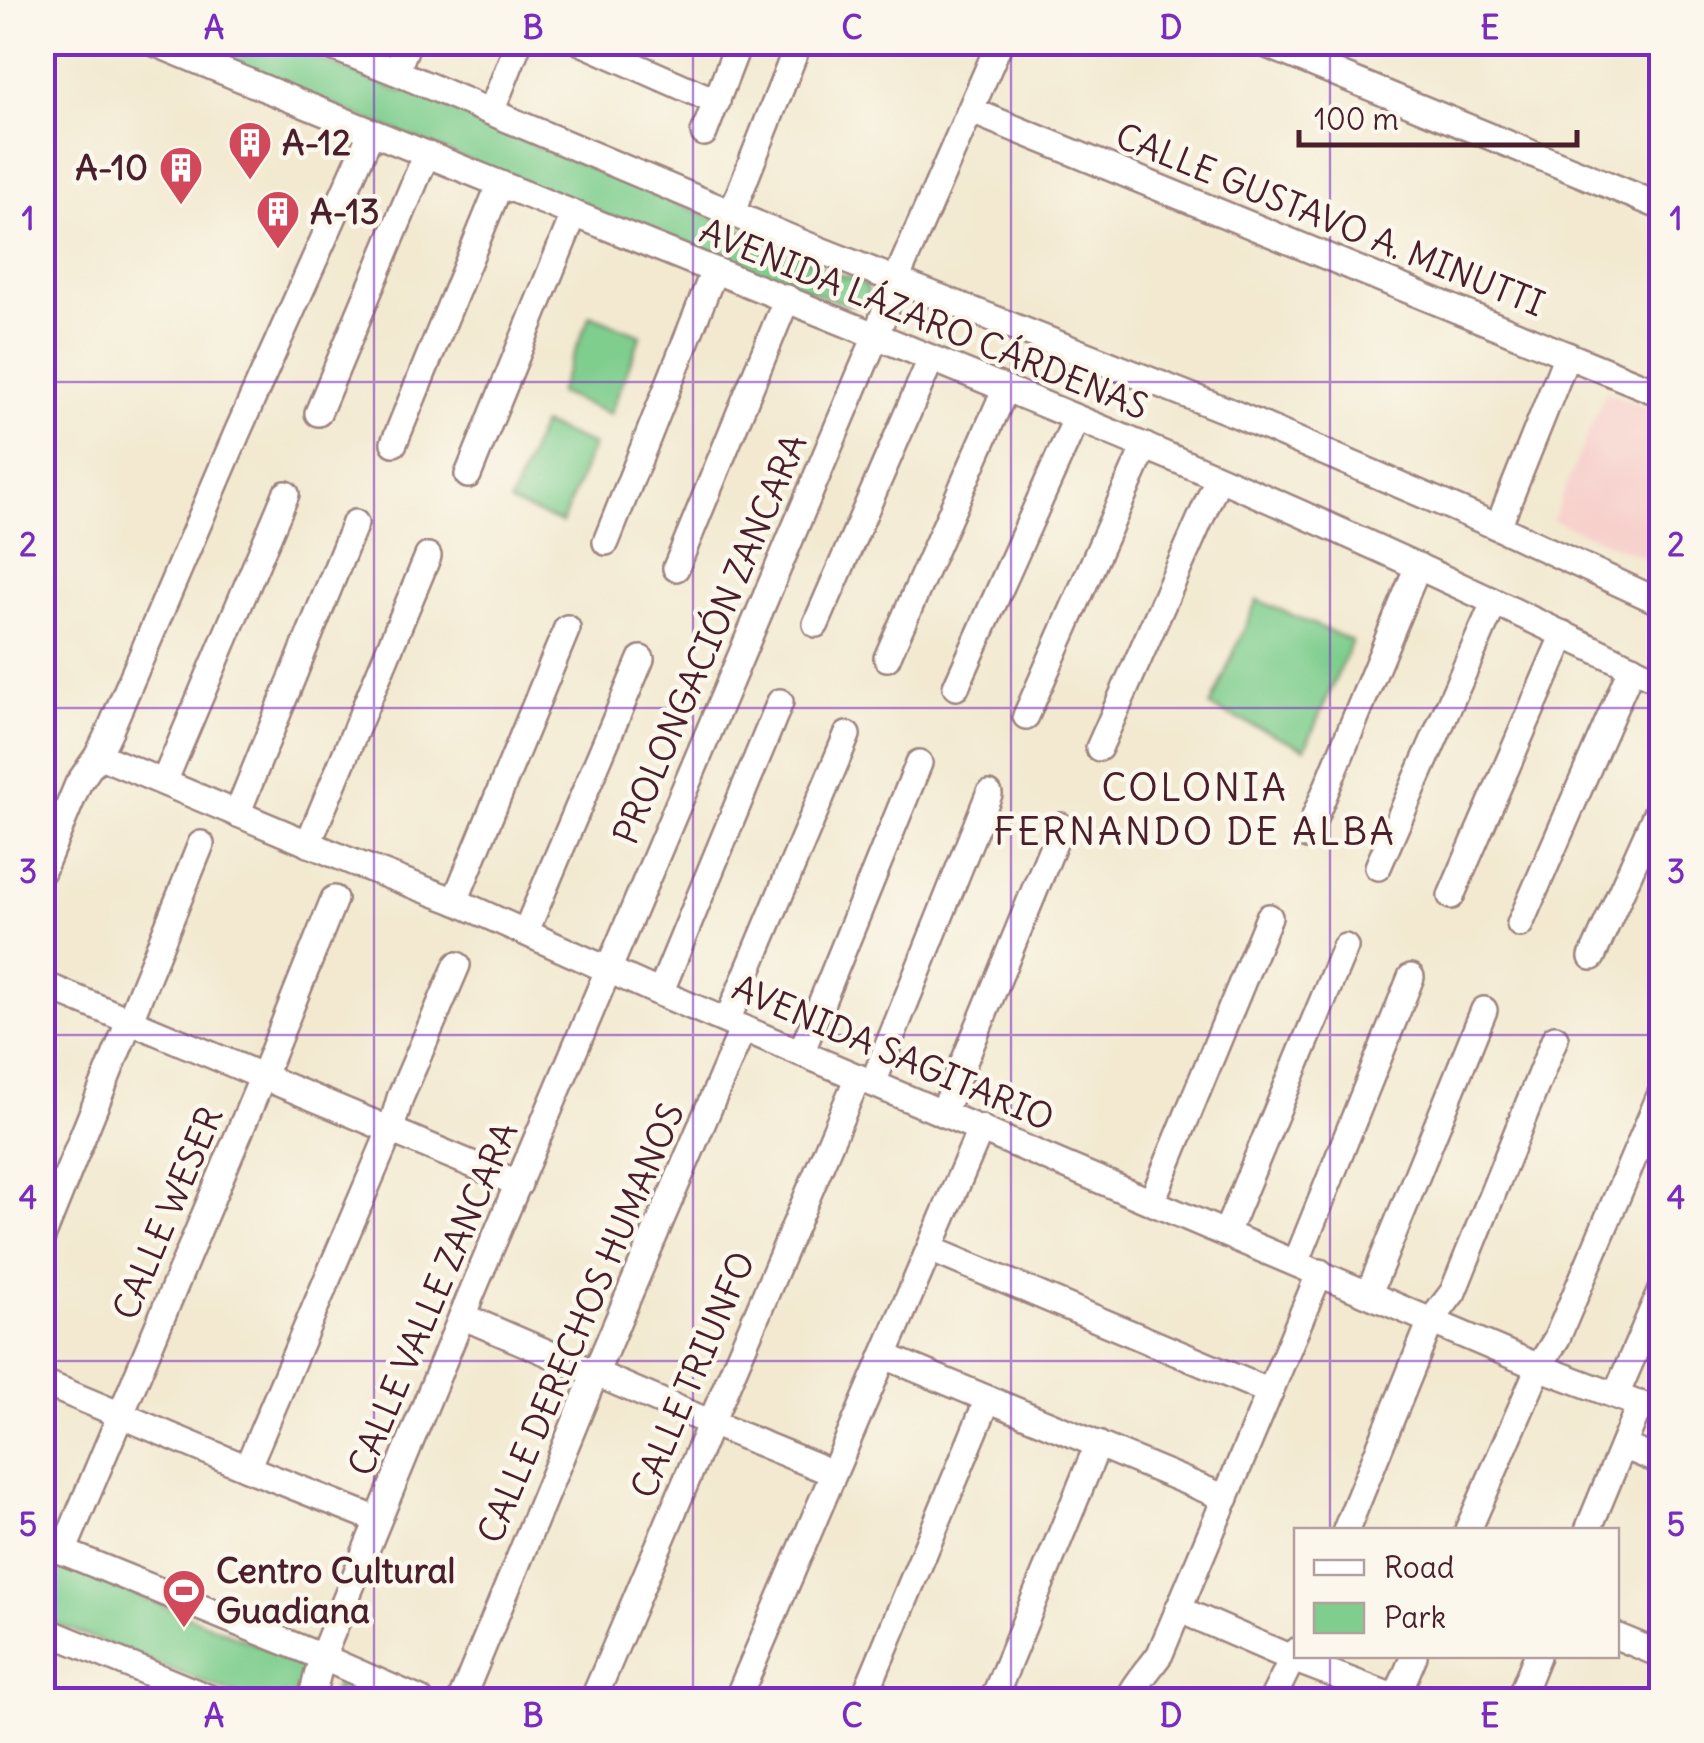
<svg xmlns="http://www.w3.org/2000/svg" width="1704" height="1743" viewBox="0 0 1704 1743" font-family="Delius,sans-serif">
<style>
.built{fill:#f7d0cc}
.green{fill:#7fce8e;stroke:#64765c;stroke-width:2.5}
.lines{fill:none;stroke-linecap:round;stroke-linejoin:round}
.minor-casing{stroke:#9e847e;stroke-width:30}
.minor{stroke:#fff;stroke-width:25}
.grid{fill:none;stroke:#7b2cbf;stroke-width:2.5;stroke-opacity:0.55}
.labels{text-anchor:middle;stroke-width:9;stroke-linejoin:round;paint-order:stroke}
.poi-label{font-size:35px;font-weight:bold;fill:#4a1f2b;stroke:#fbf7ec;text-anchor:start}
.street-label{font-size:35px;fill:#4a1f2b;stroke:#fbf7ec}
.neighbourhood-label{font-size:38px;letter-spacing:2.5px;fill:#4a1f2b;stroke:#fbf7ec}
.neatline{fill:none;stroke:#7b2cbf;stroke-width:4}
.grid-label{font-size:32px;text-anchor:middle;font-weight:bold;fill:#7b2cbf}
</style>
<rect width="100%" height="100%" fill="#fbf7ec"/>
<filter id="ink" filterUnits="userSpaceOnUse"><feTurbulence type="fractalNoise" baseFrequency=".01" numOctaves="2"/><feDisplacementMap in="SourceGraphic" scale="20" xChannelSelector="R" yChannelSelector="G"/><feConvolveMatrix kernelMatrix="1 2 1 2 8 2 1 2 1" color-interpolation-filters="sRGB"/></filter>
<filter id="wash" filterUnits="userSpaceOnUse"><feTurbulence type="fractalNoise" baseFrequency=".0048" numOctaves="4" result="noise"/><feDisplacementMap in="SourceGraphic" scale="40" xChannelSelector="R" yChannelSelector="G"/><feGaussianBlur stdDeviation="2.25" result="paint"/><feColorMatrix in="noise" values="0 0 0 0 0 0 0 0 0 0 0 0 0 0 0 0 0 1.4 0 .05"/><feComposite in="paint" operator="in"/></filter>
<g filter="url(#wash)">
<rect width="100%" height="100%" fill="#f2e9d0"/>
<path class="built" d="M1606 391 1661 414V565L1552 520Z"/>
<g class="green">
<path d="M178 43H280L402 92 404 89 476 118V121L787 248 832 273 852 278 867 286 869 300 864 306 847 305 805 289 762 279Z"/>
<path d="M590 315 641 335 610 414 558 393Z"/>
<path d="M542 424 593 445 562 523 510 503Z"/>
<path d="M1257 600 1352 641 1305 748 1210 707Z"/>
<path d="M42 1555 308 1666 294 1700H249L43 1619Z"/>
<path d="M339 1680 388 1700H329Z"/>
</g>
</g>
<g filter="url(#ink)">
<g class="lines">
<defs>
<g id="minor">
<path d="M152 42C482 179 815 308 1144 446 1319 519 1491 599 1662 682"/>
<path d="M320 42 396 72 807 245 1233 413 1498 527 1662 603"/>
<path d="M581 42 717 102"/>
<path d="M1260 42 1662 207"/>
<path d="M396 72 408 42"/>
<path d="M972 111 1662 394"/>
<path d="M491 112 519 42"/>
<path d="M704 133 739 42"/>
<path d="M732 212 799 42"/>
<path d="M318 413 426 155"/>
<path d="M394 443 500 184"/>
<path d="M468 475 574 214"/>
<path d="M1498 527 1567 355"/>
<path d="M606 542 714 271"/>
<path d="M676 568 787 298"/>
<path d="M816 624 931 359"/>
<path d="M887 658 1005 390"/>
<path d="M956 687 1076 419"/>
<path d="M1026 716 1145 446"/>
<path d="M1099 748 1218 479"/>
<path d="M98 755 350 861 455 901 660 993 1539 1367 1662 1413"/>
<path d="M164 782 286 494"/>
<path d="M237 814 355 523"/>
<path d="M1307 836 1418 566"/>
<path d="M308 844 428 556"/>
<path d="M1378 867 1494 603"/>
<path d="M42 871 78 784 98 755 110 730 237 433 371 133"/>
<path d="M1451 896 1564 634"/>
<path d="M455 901 567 628"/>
<path d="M1520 924 1632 667"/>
<path d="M526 931 641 659"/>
<path d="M1592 957 1662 800"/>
<path d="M42 984 519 1184"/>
<path d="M660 993 780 702"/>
<path d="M727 1021 847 735"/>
<path d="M801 1053 919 763"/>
<path d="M873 1083 989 794"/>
<path d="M943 1113 1061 826"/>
<path d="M1152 1201 1269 917"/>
<path d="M1226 1233 1345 947"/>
<path d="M42 1237 201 844"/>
<path d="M930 1249 1270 1392"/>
<path d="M1296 1263 1411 977"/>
<path d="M1369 1293 1484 1010"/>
<path d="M462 1316 711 1423 833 1473"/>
<path d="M885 1356 1226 1498"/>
<path d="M42 1382 247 1468 378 1520"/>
<path d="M1616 1395 1662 1288"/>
<path d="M1623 1446 1662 1462"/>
<path d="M247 1468 391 1129 400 1098 457 965"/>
<path d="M1346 1530 1431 1321 1453 1292 1555 1038"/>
<path d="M1468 1530 1539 1367 1557 1338 1662 1091"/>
<path d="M1588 1530 1640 1404"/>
<path d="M42 1543 322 1657 420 1700"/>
<path d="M63 1552 263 1076 334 899"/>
<path d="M1178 1609 1293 1659 1401 1700"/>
<path d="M42 1629 214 1700"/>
<path d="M1616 1636 1662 1655"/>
<path d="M311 1700 322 1657 462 1316 876 336 896 280 1000 42"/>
<path d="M461 1700 595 1374 743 1028"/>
<path d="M593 1700 858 1077"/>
<path d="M737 1700 981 1128"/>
<path d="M863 1700 988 1399"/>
<path d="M993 1700 1098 1444"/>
<path d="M1128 1700C1136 1682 1149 1670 1160 1654L1320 1272"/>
<path d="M1272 1700 1296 1651"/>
<path d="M1395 1700 1414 1656"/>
<path d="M1519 1700 1537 1656"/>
</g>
</defs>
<use href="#minor" class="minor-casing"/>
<use href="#minor" class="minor"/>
</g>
</g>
<path class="grid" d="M374 42V1700M693 42V1700M1011 42V1700M1330 42V1530M42 382H1662M42 708H1662M42 1035H1662M42 1361H1662M1330 1656V1700"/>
<defs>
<symbol id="building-pin" viewBox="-11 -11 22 30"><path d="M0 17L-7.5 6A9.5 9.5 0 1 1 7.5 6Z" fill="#d1495b" stroke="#fbf7ec"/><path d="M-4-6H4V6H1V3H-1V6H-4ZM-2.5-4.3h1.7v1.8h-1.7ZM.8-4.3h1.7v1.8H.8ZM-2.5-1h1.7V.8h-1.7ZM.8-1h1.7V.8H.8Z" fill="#fff"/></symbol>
<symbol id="stadium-pin" viewBox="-11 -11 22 30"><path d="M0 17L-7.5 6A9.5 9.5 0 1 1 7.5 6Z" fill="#d1495b" stroke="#fbf7ec"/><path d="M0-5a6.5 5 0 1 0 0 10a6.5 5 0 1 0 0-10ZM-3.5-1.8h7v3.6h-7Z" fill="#fff"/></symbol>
</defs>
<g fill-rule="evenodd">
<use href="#building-pin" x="225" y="118" width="50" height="68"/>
<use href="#building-pin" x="156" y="143" width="50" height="68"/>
<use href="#building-pin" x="253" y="187" width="50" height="68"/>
<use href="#stadium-pin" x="159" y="1566" width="50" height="68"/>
</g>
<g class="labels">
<g class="poi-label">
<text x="282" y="155">A-12</text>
<text x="148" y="180" text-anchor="end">A-10</text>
<text x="310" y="224">A-13</text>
<text x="216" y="1583">Centro Cultural<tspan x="216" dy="40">Guadiana</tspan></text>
</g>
<g class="street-label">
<text transform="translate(1330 220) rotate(22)" y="12">CALLE GUSTAVO A. MINUTTI</text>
<text transform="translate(924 319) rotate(22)" y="12">AVENIDA LÁZARO CÁRDENAS</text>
<text transform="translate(710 639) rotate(-67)" y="12">PROLONGACIÓN ZANCARA</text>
<text transform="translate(893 1053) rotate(23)" y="12">AVENIDA SAGITARIO</text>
<text transform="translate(168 1213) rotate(-67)" y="12">CALLE WESER</text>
<text transform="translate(433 1299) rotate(-67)" y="12">CALLE VALLE ZANCARA</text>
<text transform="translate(581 1323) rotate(-67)" y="12">CALLE DERECHOS HUMANOS</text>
<text transform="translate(693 1375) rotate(-67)" y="12">CALLE TRIUNFO</text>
</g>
<g class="neighbourhood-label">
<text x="1195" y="801">COLONIA<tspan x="1195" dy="44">FERNANDO DE ALBA</tspan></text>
</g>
</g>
<rect width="1704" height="1743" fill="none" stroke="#fbf7ec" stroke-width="110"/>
<rect x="1294" y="1528" width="325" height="130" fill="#fbf7ec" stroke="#b4a19f" stroke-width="2.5"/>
<rect x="1314" y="1560" width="50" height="15" fill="#ffffff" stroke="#b4a19f" stroke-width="2.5"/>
<text x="1384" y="1578" font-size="30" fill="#4a1f2b">Road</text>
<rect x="1314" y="1603" width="50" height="30" fill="#7fce8e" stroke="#b4a19f" stroke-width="2.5"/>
<text x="1384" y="1628" font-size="30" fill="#4a1f2b">Park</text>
<path d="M1299 130v15h278v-15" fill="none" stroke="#4a1f2b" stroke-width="5"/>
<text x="1314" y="130" font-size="30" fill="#4a1f2b" stroke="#fbf7ec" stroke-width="8" paint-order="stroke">100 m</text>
<rect x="55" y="55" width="1594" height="1633" class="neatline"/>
<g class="grid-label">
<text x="214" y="39">A</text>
<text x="533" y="39">B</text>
<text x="852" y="39">C</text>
<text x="1171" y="39">D</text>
<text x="1490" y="39">E</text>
<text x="28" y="230">1</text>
<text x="1676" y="230">1</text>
<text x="28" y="556">2</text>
<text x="1676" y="556">2</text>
<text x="28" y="883">3</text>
<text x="1676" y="883">3</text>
<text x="28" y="1209">4</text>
<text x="1676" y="1209">4</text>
<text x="28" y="1536">5</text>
<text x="1676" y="1536">5</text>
<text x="214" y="1727">A</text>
<text x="533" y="1727">B</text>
<text x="852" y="1727">C</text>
<text x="1171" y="1727">D</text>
<text x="1490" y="1727">E</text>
</g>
</svg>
